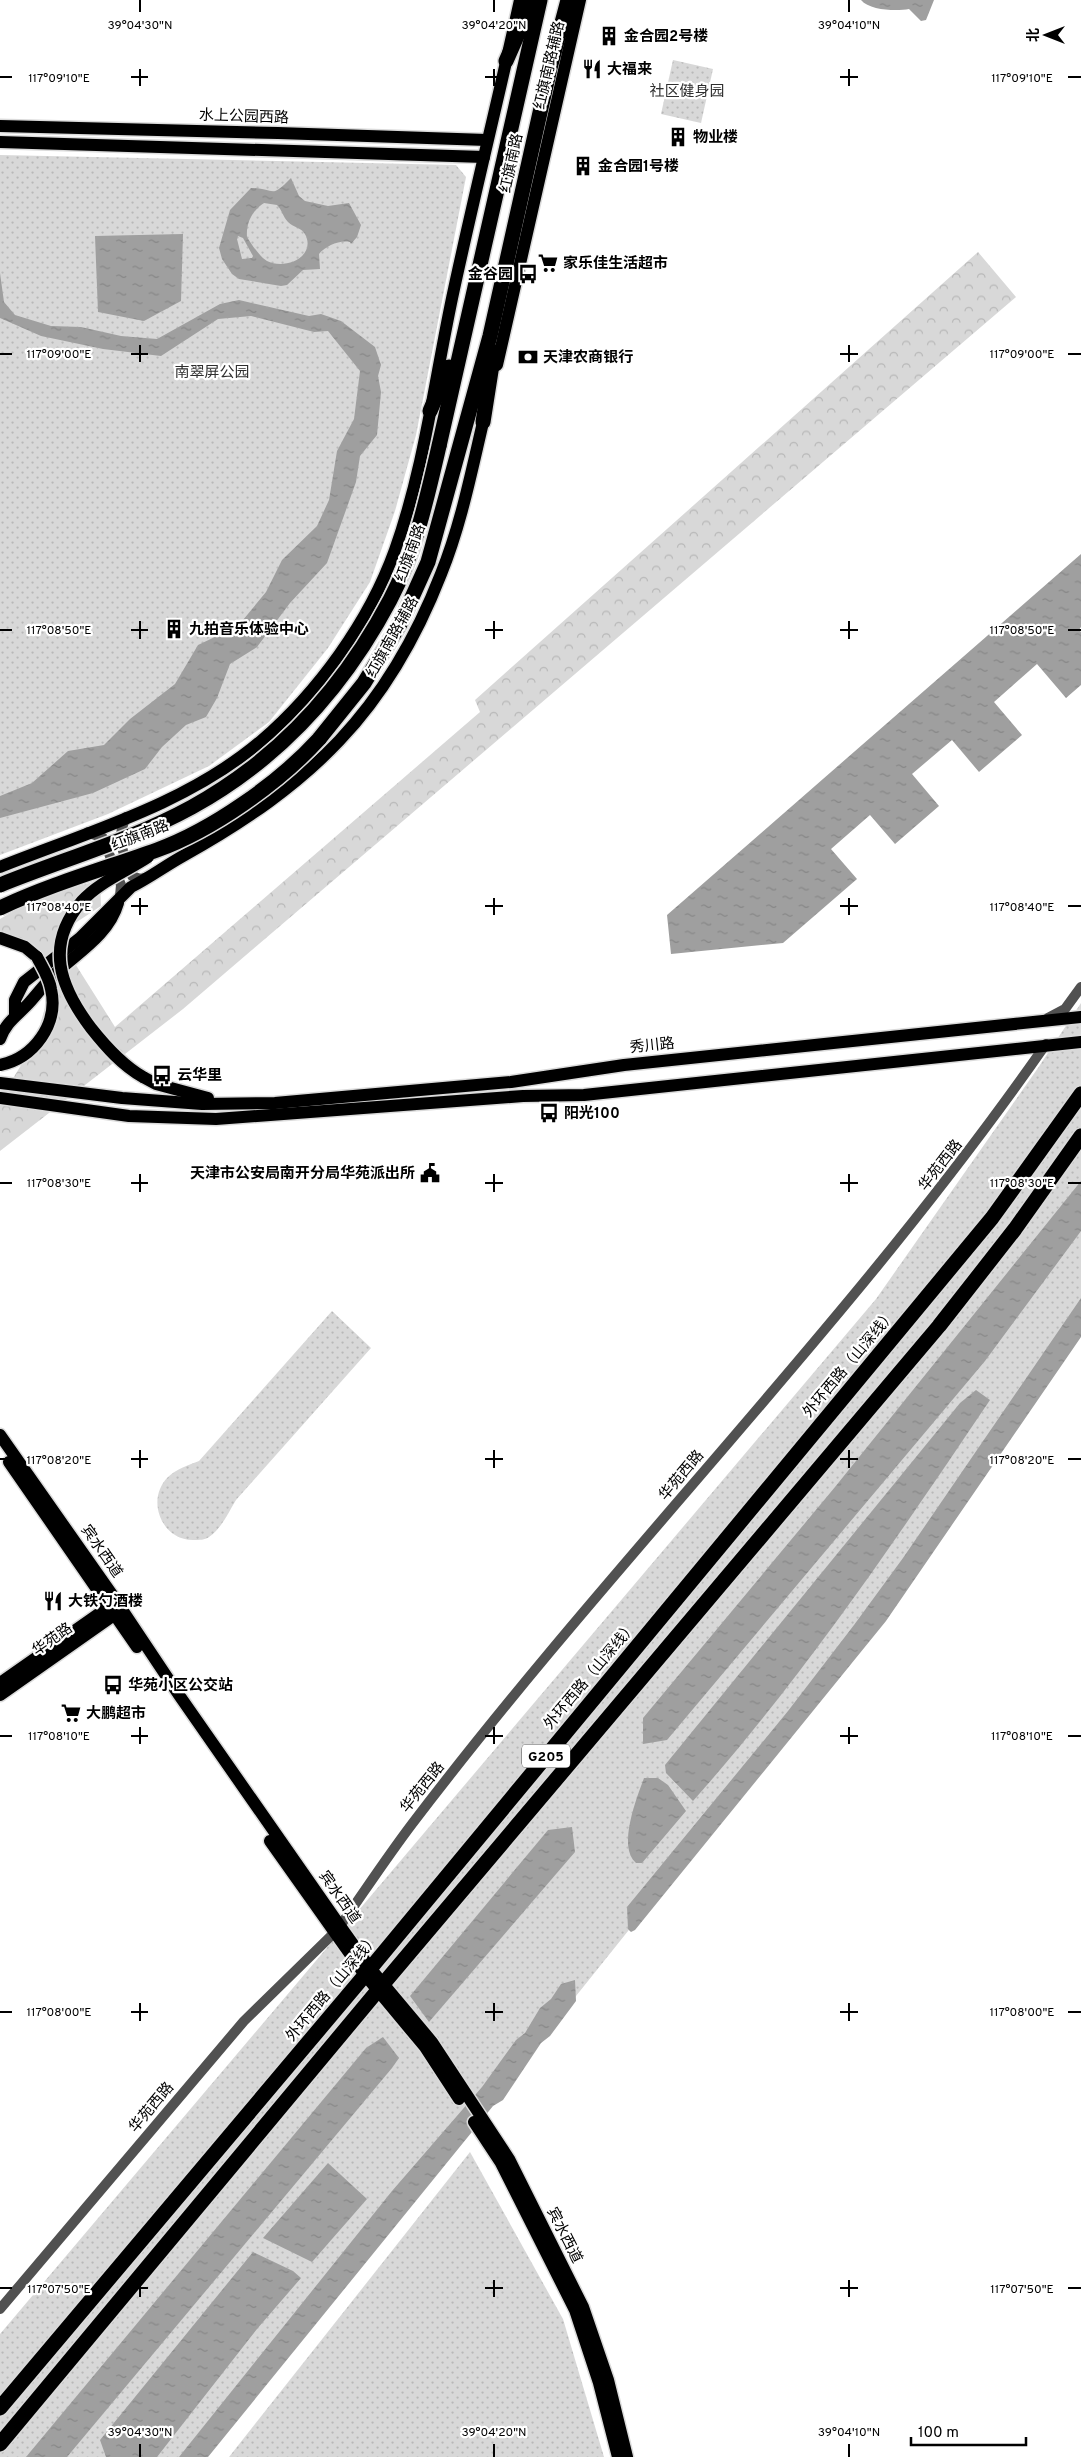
<svg xmlns="http://www.w3.org/2000/svg" width="1081" height="2457" viewBox="0 0 1081 2457" font-family="Overpass,'Noto Sans SC',sans-serif">
<style>
.forest{fill:url(#forest-crowns)}
.park{fill:url(#park-dots)}
.water{fill:url(#water-ripples);fill-rule:evenodd}
.lines{fill:none;stroke-linecap:round;stroke-linejoin:round}
.major-casing{stroke:#dbdbdb;stroke-width:15}
.highway-casing{stroke:#dbdbdb;stroke-width:18}
.minor{stroke:#515151;stroke-width:10}
.major{stroke:#000;stroke-width:12}
.highway{stroke:#000;stroke-width:15}
.major-bridge-casing{stroke:#dbdbdb;stroke-width:15;stroke-linecap:butt}
.highway-bridge-casing{stroke:#dbdbdb;stroke-width:18;stroke-linecap:butt}
.major-bridge{stroke:#000;stroke-width:12}
.highway-bridge{stroke:#000;stroke-width:15}
.ticks{fill:none;stroke:#000;stroke-width:2}
.labels{text-anchor:middle;stroke-width:4.5;stroke-linejoin:round;paint-order:stroke}
.shield{fill:#fff;stroke:#4c4c4c;stroke-width:1}
.shield-label{font-size:14px;font-weight:bold;fill:#000}
.poi-label{font-size:15px;font-weight:bold;fill:#000;stroke:#fff;text-anchor:start}
.street-label{font-size:15px;fill:#000;stroke:#fff}
.park-label{font-size:15px;fill:#2f2f2f;stroke:#fff}
.ticks-label{font-size:12px;text-anchor:middle;fill:#000;stroke:#fff;stroke-width:4.5;stroke-linejoin:round;paint-order:stroke}
</style>
<defs>
<pattern id="forest-crowns" width="20" height="18" patternUnits="userSpaceOnUse" patternTransform="scale(1.25)"><rect width="20" height="18" fill="#d8d8d8"/><path d="M2 6a3 3 0 1 1 6 0M12 15a3 3 0 1 1 6 0" fill="none" stroke="#b8b8b8"/></pattern>
<pattern id="park-dots" width="8" height="8" patternUnits="userSpaceOnUse" patternTransform="scale(1.25)"><rect width="8" height="8" fill="#d8d8d8"/><path d="M2 2h.1M6 6h.1" fill="none" stroke="#b8b8b8" stroke-width="1.8" stroke-linecap="round"/></pattern>
<pattern id="water-ripples" width="26" height="14" patternUnits="userSpaceOnUse" patternTransform="scale(1.25)"><rect width="26" height="14" fill="#9f9f9f"/><path d="M2 4q2-2 4 0t4 0M15 11q2-2 4 0t4 0" fill="none" stroke="#878787"/></pattern>
</defs>
<rect width="100%" height="100%" fill="#fff"/>
<path class="forest" d="M978 252 1016 297 183 1009 0 1151V1100L35 1042 47 1001 41 967 10 945H0V919L36 898 100 880 101 906 57 935 115 1027 480 712 475 700Z"/>
<g class="park">
<path d="M673 60 713 69 701 123 661 114Z"/>
<path d="M0 155 456 165 466 177 416 435 395 511 370 582 328 648 269 722 209 766 108 814 0 855Z"/>
<path d="M1081 1003V1322L905 1585 207 2457H0V2334L876 1299 1038 1068Z"/>
<path d="M332 1311 371 1348 236 1500C228 1513 222 1528 209 1537 205 1540 199 1540 194 1540 162 1541 145 1500 168 1477 176 1469 189 1465 199 1461Z"/>
<path d="M470 2152 563 2319 604 2457H229Z"/>
</g>
<g class="water">
<path d="M861 0H934L926 20 921 21 909 9C898 11 870 11 861 0Z"/>
<path d="M291 178 299 196 305 201 328 206 349 203 361 225 357 237 351 244 350 242C339 240 326 246 319 254L320 269 303 270 287 285 281 286 239 279 232 274 222 259 219 248 230 210 251 188C275 188 270 200 291 178ZM264 203 277 205C282 210 283 217 288 222 294 228 302 227 306 236 315 258 284 270 267 261 259 256 252 245 247 237 246 223 252 211 264 203ZM238 236 243 238 253 256 252 258 242 259 237 239Z"/>
<path d="M183 234 181 301 144 321 98 312 95 236Z"/>
<path d="M0 273 4 302 15 315 51 326 81 327 121 336 157 339 220 304 239 300 309 316 321 314 341 321 375 347 381 365 378 376 381 392 377 435 360 456 356 482 327 563 290 603 257 647 230 664 217 698 206 717 186 725 162 747 145 769 93 793 0 818V796L32 783 68 751 104 745 130 719 175 684 198 645 238 626 266 592 282 560 317 526 329 500 337 451 354 419 360 371 328 331 314 332 251 316 218 319 161 356 103 349 41 336 0 318Z"/>
<path d="M1081 554V627L1079 630 1081 632V685L1066 698 1037 664 994 702 1022 735 979 772 952 740 912 774 939 806 895 844 870 815 831 849 857 879 783 943 671 954 667 915Z"/>
<path d="M1081 1181V1231L985 1361 667 1740 643 1744V1718L835 1487Z"/>
<path d="M1081 1298V1337L886 1621 635 1930 631 1932 628 1929 627 1907 788 1711 854 1625 903 1558Z"/>
<path d="M976 1390 990 1400C897 1538 804 1676 693 1801L666 1773 665 1765 960 1403Z"/>
<path d="M644 1778H658L668 1785 686 1811 642 1863H636C617 1847 637 1797 644 1778Z"/>
<path d="M572 1827 575 1852 429 2022 410 1996 548 1830Z"/>
<path d="M575 1980 576 2001 550 2036 541 2043 503 2100 493 2106 208 2457H179L392 2191 482 2087 516 2040 525 2033 540 2008 551 1999 561 1984Z"/>
<path d="M383 2037 399 2058 392 2068 67 2457H26L366 2048Z"/>
<path d="M328 2163 367 2199 312 2262 263 2238Z"/>
<path d="M253 2252 293 2271 301 2278 257 2329 157 2457H106L100 2440Z"/>
</g>
<g class="lines">
<defs>
<g id="major">
<path d="M0 126 278 133 487 140"/>
<path d="M0 142 484 157"/>
<path d="M497 365 580 0"/>
<path d="M0 867C88 832 187 804 261 741 318 692 369 622 395 550 425 466 435 376 454 289 475 192 499 96 520 0"/>
<path d="M0 938 25 947 37 957"/>
<path d="M15 1015V1000L24 982 80 938 131 887C149 878 165 866 183 856 310 785 387 713 441 574 462 522 472 468 485 414"/>
<path d="M0 1039C6 1022 17 1016 29 1003 38 993 47 981 57 972 80 951 109 934 118 903"/>
<path d="M143 1077 156 1084 208 1098"/>
<path d="M0 1083 122 1098 202 1104 275 1103 511 1082 624 1065 1081 1017"/>
<path d="M0 1098 129 1116 216 1119 523 1096 584 1095 1081 1042"/>
<path d="M0 1435 113 1596 179 1695 340 1926 370 1968 432 2042 509 2159 583 2307 608 2380 627 2457"/>
<path d="M9 1462 137 1647"/>
<path d="M0 1683 93 1618 104 1610 111 1600"/>
<path d="M0 1695 121 1610"/>
<path d="M270 1841 365 1975 425 2047 459 2099"/>
<path d="M474 2122 501 2163 575 2310 599 2383 618 2457"/>
</g>
<g id="highway">
<path d="M506 61 533 0"/>
<path d="M430 411 449 367"/>
<path d="M483 422 494 352"/>
<path d="M439 446 540 0"/>
<path d="M319 739 364 683 400 624 428 562 490 336 550 68 568 0"/>
<path d="M0 2408 365 1975 992 1218 1081 1094"/>
<path d="M0 2444 384 1983 939 1326 1015 1229 1081 1136"/>
</g>
</defs>
<use href="#major" class="major-casing"/>
<use href="#highway" class="highway-casing"/>
<g class="minor">
<path d="M126 817C115 840 124 854 132 876L140 879 148 877"/>
<path d="M88 832 103 838 121 885 120 896"/>
<path d="M1048 1018 1065 1009 1081 987"/>
<path d="M340 1926C364 1892 387 1857 412 1824 615 1557 854 1320 1046 1044"/>
<path d="M0 2309 244 2021 334 1933"/>
</g>
<use href="#major" class="major"/>
<use href="#highway" class="highway"/>
<defs>
<g id="major-bridge">
<path d="M0 1065C34 1058 59 1024 51 989 49 977 42 967 37 957"/>
<path d="M143 1077C122 1065 106 1047 91 1028 60 987 44 945 82 901 99 882 127 871 148 857"/>
</g>
<g id="highway-bridge">
<path d="M0 885C64 859 132 840 192 807 279 759 344 687 390 600 415 553 427 498 439 446"/>
<path d="M0 908C51 884 104 869 157 850 212 830 279 783 319 739"/>
</g>
</defs>
<use href="#major-bridge" class="major-bridge-casing"/>
<use href="#highway-bridge" class="highway-bridge-casing"/>
<use href="#major-bridge" class="major-bridge"/>
<use href="#highway-bridge" class="highway-bridge"/>
</g>
<path class="ticks" d="M140 0V12M494 0V12M849 0V12M140 69V86M494 69V86M849 69V86M0 77H12M131 77H148M485 77H503M840 77H858M1068 77H1081M140 345V362M494 345V362M849 345V362M0 354H12M131 354H148M485 354H503M840 354H858M1068 354H1081M140 621V639M494 621V639M849 621V639M0 630H12M131 630H148M485 630H503M840 630H858M1068 630H1081M140 898V915M494 898V915M849 898V915M0 906H12M131 906H148M485 906H503M840 906H858M1068 906H1081M140 1174V1192M494 1174V1192M849 1174V1192M0 1183H12M131 1183H148M485 1183H503M840 1183H858M1068 1183H1081M140 1450V1468M494 1450V1468M849 1450V1468M0 1459H12M131 1459H148M485 1459H503M840 1459H858M1068 1459H1081M140 1727V1744M494 1727V1744M849 1727V1744M0 1736H12M131 1736H148M485 1736H503M840 1736H858M1068 1736H1081M140 2003V2021M494 2003V2021M849 2003V2021M0 2012H12M131 2012H148M485 2012H503M840 2012H858M1068 2012H1081M140 2280V2297M494 2280V2297M849 2280V2297M0 2288H12M131 2288H148M485 2288H503M840 2288H858M1068 2288H1081M140 2444V2457M494 2444V2457M849 2444V2457"/>
<defs>
<symbol id="building-bare" viewBox="-9 -9 18 18"><path d="M-4-6H4V6H1V3H-1V6H-4ZM-2.5-4.3h1.7v1.8h-1.7ZM.8-4.3h1.7v1.8H.8ZM-2.5-1h1.7V.8h-1.7ZM.8-1h1.7V.8H.8Z" fill="#000" stroke="#fff" stroke-width="2.5" paint-order="stroke"/></symbol>
<symbol id="restaurant-bare" viewBox="-9 -9 18 18"><path d="M-5-6h1v4h1v-4h1v4h1v-4h1v5L-1.5 .5V6h-2V.5L-5-1ZM5-6V6H3V1.5H1.5Q1.5-4 5-6Z" fill="#000" stroke="#fff" stroke-width="2.5" paint-order="stroke"/></symbol>
<symbol id="supermarket-bare" viewBox="-9 -9 18 18"><path d="M-6-5.5h2.5l.6 2H6L4.5 2H-2.5L-4.4-4H-6ZM-1.5 3.2a1.3 1.3 0 1 0 .1 0ZM3 3.2a1.3 1.3 0 1 0 .1 0Z" fill="#000" stroke="#fff" stroke-width="2.5" paint-order="stroke"/></symbol>
<symbol id="bus-bare" viewBox="-9 -9 18 18"><path d="M-5-6H5V4H4V6H2V4H-2V6H-4V4H-5ZM-3.5-4V0h7V-4ZM-3.5 1.2v1.5H-2V1.2ZM2 1.2v1.5H3.5V1.2Z" fill="#000" stroke="#fff" stroke-width="2.5" paint-order="stroke"/></symbol>
<symbol id="bank-bare" viewBox="-9 -9 18 18"><path d="M-6-4H6V4H-6ZM0-2.3a2.3 2.3 0 1 0 0 4.6a2.3 2.3 0 1 0 0-4.6Z" fill="#000" stroke="#fff" stroke-width="2.5" paint-order="stroke"/></symbol>
<symbol id="civic-bare" viewBox="-9 -9 18 18"><path d="M-.6-6.5H3V-4.5H.6V-3L4-1V1h2V6H-6V1h2V-1L-.6-3ZM-1.2 2.5V6h2.4V2.5Z" fill="#000" stroke="#fff" stroke-width="2.5" paint-order="stroke"/></symbol>
</defs>
<g fill-rule="evenodd">
<use href="#building-bare" x="595" y="22" width="28" height="28"/>
<use href="#restaurant-bare" x="578" y="55" width="28" height="28"/>
<use href="#building-bare" x="664" y="123" width="28" height="28"/>
<use href="#building-bare" x="569" y="152" width="28" height="28"/>
<use href="#supermarket-bare" x="534" y="249" width="28" height="28"/>
<use href="#bus-bare" x="514" y="260" width="28" height="28"/>
<use href="#bank-bare" x="514" y="343" width="28" height="28"/>
<use href="#building-bare" x="160" y="615" width="28" height="28"/>
<use href="#bus-bare" x="148" y="1061" width="28" height="28"/>
<use href="#bus-bare" x="535" y="1099" width="28" height="28"/>
<use href="#civic-bare" x="416" y="1159" width="28" height="28"/>
<use href="#restaurant-bare" x="39" y="1587" width="28" height="28"/>
<use href="#bus-bare" x="99" y="1671" width="28" height="28"/>
<use href="#supermarket-bare" x="57" y="1699" width="28" height="28"/>
</g>
<g class="labels">
<rect class="shield" x="522" y="1744.5" width="48" height="23" rx="4"/>
<g class="shield-label">
<text x="546" y="1761">G205</text>
</g>
<g class="poi-label">
<text x="624" y="41">金合园2号楼</text>
<text x="607" y="74">大福来</text>
<text x="693" y="142">物业楼</text>
<text x="598" y="171">金合园1号楼</text>
<text x="563" y="268">家乐佳生活超市</text>
<text x="513" y="279" text-anchor="end">金谷园</text>
<text x="543" y="362">天津农商银行</text>
<text x="189" y="634">九拍音乐体验中心</text>
<text x="177" y="1080">云华里</text>
<text x="564" y="1118">阳光100</text>
<text x="415" y="1178" text-anchor="end">天津市公安局南开分局华苑派出所</text>
<text x="68" y="1606">大铁勺酒楼</text>
<text x="128" y="1690">华苑小区公交站</text>
<text x="86" y="1718">大鹏超市</text>
</g>
<g class="street-label">
<text transform="translate(549 65) rotate(-77)" y="5">红旗南路辅路</text>
<text transform="translate(244 116) rotate(2)" y="5">水上公园西路</text>
<text transform="translate(511 163) rotate(-78)" y="5">红旗南路</text>
<text transform="translate(410 553) rotate(-70)" y="5">红旗南路</text>
<text transform="translate(392 637) rotate(-61)" y="5">红旗南路辅路</text>
<text transform="translate(140 835) rotate(-21)" y="5">红旗南路</text>
<text transform="translate(652 1045) rotate(-6)" y="5">秀川路</text>
<text transform="translate(940 1165) rotate(-52)" y="5">华苑西路</text>
<text transform="translate(849 1363) rotate(-50)" y="5">外环西路（山深线）</text>
<text transform="translate(681 1475) rotate(-50)" y="5">华苑西路</text>
<text transform="translate(102 1551) rotate(55)" y="5">宾水西道</text>
<text transform="translate(52 1639) rotate(-35)" y="5">华苑路</text>
<text transform="translate(590 1675) rotate(-50)" y="5">外环西路（山深线）</text>
<text transform="translate(422 1787) rotate(-51)" y="5">华苑西路</text>
<text transform="translate(340 1897) rotate(55)" y="5">宾水西道</text>
<text transform="translate(332 1987) rotate(-50)" y="5">外环西路（山深线）</text>
<text transform="translate(151 2107) rotate(-50)" y="5">华苑西路</text>
<text transform="translate(565 2235) rotate(63)" y="5">宾水西道</text>
</g>
<g class="park-label">
<text x="687" y="96">社区健身园</text>
<text x="212" y="377">南翠屏公园</text>
</g>
</g>
<g class="ticks-label">
<text x="140" y="29">39°04'30"N</text>
<text x="494" y="29">39°04'20"N</text>
<text x="849" y="29">39°04'10"N</text>
<text x="1022" y="82">117°09'10"E</text>
<text x="59" y="82">117°09'10"E</text>
<text x="1022" y="358">117°09'00"E</text>
<text x="59" y="358">117°09'00"E</text>
<text x="1022" y="634">117°08'50"E</text>
<text x="59" y="634">117°08'50"E</text>
<text x="1022" y="911">117°08'40"E</text>
<text x="59" y="911">117°08'40"E</text>
<text x="1022" y="1187">117°08'30"E</text>
<text x="59" y="1187">117°08'30"E</text>
<text x="59" y="1464">117°08'20"E</text>
<text x="1022" y="1464">117°08'20"E</text>
<text x="59" y="1740">117°08'10"E</text>
<text x="1022" y="1740">117°08'10"E</text>
<text x="59" y="2016">117°08'00"E</text>
<text x="1022" y="2016">117°08'00"E</text>
<text x="1022" y="2293">117°07'50"E</text>
<text x="59" y="2293">117°07'50"E</text>
<text x="140" y="2436">39°04'30"N</text>
<text x="494" y="2436">39°04'20"N</text>
<text x="849" y="2436">39°04'10"N</text>
</g>
<g transform="translate(1046 35) rotate(270)" stroke="#ffffff" stroke-width="4" paint-order="stroke">
<path d="M0-4L9 19L0 12L-9 19Z" fill="#000000"/>
<text y="-8" font-size="14" font-weight="bold" text-anchor="middle" fill="#000000">北</text>
</g>
<path d="M911 2437v8h115v-8" fill="none" stroke="#000000" stroke-width="2.5"/>
<text x="918" y="2437" font-size="15" fill="#000000" stroke="#ffffff" stroke-width="4" paint-order="stroke">100 m</text>
</svg>
